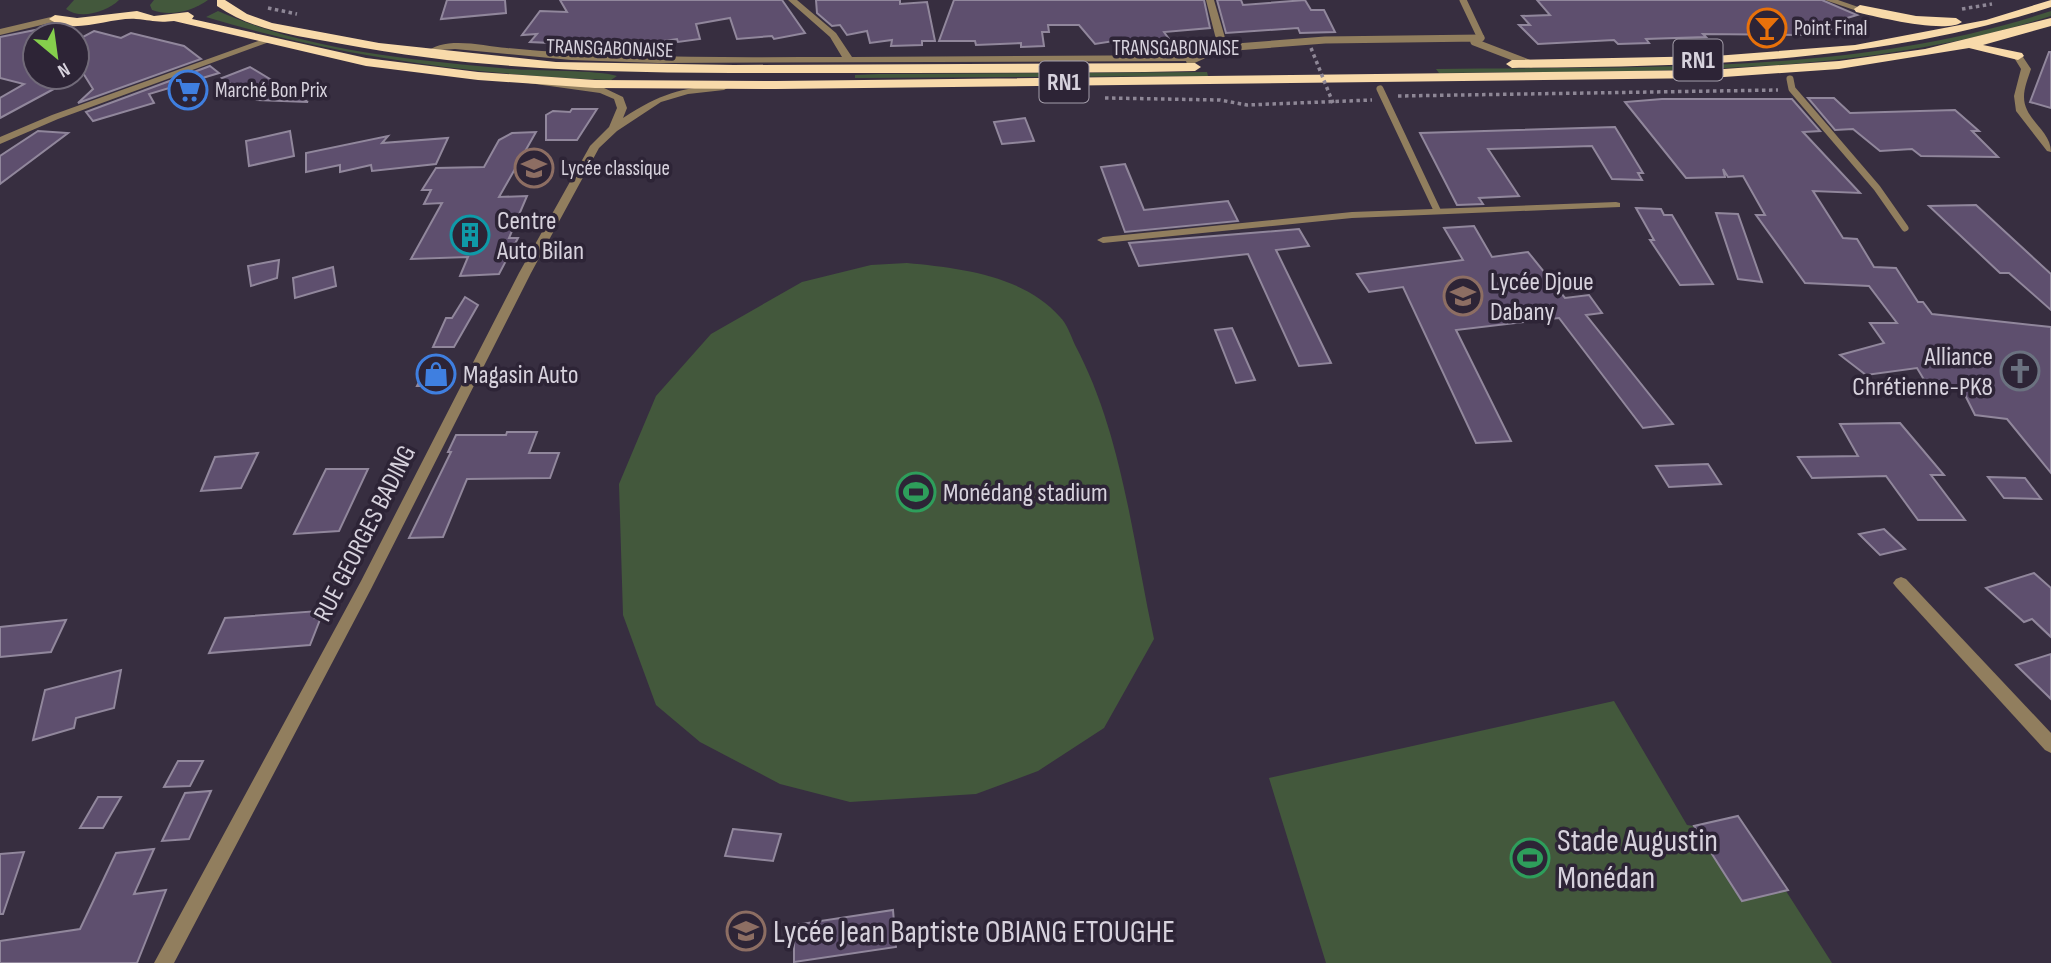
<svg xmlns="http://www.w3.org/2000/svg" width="2051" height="963" viewBox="0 0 2051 963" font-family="'Sofia Sans Condensed',sans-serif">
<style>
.green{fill:#43583c}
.building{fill:#5e4f6e;stroke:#91879c;stroke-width:2}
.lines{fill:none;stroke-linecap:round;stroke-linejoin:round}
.path{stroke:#8e8796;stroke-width:3.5;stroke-dasharray:3.5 3.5;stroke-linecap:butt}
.service{stroke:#917e5e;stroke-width:7}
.minor{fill:#917e5e;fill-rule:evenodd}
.tertiary{fill:#917e5e;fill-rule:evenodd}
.trunk{fill:#f8daaa;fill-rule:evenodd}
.path-bridge{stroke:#8e8796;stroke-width:3.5;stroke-dasharray:3.5 3.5;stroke-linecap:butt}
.labels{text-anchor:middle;stroke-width:7;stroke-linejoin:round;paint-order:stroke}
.far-poi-label{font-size:21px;fill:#d7d2dd;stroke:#2d2436;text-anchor:start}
.far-street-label{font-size:21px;fill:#d7d2dd;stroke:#2d2436}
.shield{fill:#2d2436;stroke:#a49eab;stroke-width:2}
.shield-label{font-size:24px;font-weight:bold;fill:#d7d2dd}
.poi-label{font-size:26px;fill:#d7d2dd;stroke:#2d2436;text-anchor:start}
.street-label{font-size:26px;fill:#d7d2dd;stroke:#2d2436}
.near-poi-label{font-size:32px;fill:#d7d2dd;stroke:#2d2436;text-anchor:start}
</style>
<rect width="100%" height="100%" fill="#372e40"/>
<g class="green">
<path d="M74 0H119C107 12 80 20 66 9Z"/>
<path d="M154 0H208C193 11 170 17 152 10L150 5Z"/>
<path d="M218 11C308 51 414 60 511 69 534 71 600 70 617 76L611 80C474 75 338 57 206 17Z"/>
<path d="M2051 11V16C1854 79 1643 70 1439 73L1436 69C1641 66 1855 76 2051 11Z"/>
<path d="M1207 72 1208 76 855 78V75L879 74Z"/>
<path d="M907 263C959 268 1023 275 1060 317 1067 324 1071 336 1075 345 1122 433 1133 542 1154 639L1104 728 1038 771 976 794 850 802 780 784 700 742 656 705 623 615 619 484 656 396 711 334 802 282 871 265Z"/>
<path d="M1614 701 1687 825 1694 826 1738 816 1832 963H1326L1269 778Z"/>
</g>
<g class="building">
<path d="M447 0H505L506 13 441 19Z"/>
<path d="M560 0H782L805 33 774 39 772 36 737 39 730 18 696 24 700 39 678 42 677 39 600 50V46L595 45 530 42 537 34 522 35 540 11 567 12Z"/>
<path d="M816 0H900V4L927 2 935 41H922V45L891 46 892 40 870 43 867 31 847 35 840 25 832 26 817 13Z"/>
<path d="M954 0H1204L1210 28 1164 32 1169 39 1124 45 1120 40 1095 44 1079 25H1048L1049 32H1042L1044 46 1021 47V43L976 45 975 41H939Z"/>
<path d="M1217 0H1241L1243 5 1305 0 1311 10H1324L1335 32 1300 33 1298 28 1226 33Z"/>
<path d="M1537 0H1822L1857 15 1837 21 1844 25 1828 26 1835 31 1802 35 1703 34 1706 37 1646 39 1649 43 1618 44 1614 40 1538 44 1519 25H1530L1522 16 1550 15Z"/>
<path d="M35 30V78L76 77 0 118V98L24 84 0 78V37Z"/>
<path d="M94 31 121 38 131 33 184 46 201 59 78 103 93 89 83 73 77 76V40Z"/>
<path d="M2049 52H2051V108L2030 102Z"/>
<path d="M210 66 219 73 149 94 154 103 93 121 86 112Z"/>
<path d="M250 67 308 102 257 100 222 78Z"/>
<path d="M1808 98H1834L1850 113 1955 110 1979 131H1972L1998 157 1921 156 1912 149 1880 151 1853 129 1835 130Z"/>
<path d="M1662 99H1792L1820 131 1803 132 1860 193 1813 191 1843 238 1857 239 1874 267 1896 268 1918 302H1923L1932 314 2051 327V473L2007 419 1975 415 1963 391 1929 388 1917 368 1866 375 1840 355 1884 343 1870 323H1897L1869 286 1805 283 1756 215H1765L1743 176 1728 177 1723 169 1725 177 1686 178 1625 102Z"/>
<path d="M572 109H597L577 140H546V115L553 111 570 112Z"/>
<path d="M1025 118 1034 141 1002 144 994 122Z"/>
<path d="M1615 127 1643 173H1638L1642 180 1612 179 1592 146 1488 149 1519 196 1479 198 1483 204 1457 205 1420 133Z"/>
<path d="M38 131 68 133 0 184V156Z"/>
<path d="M290 131 294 156 249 166 246 141Z"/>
<path d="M536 132 499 197 527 196 509 238H518L499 274 460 276 468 257 411 259 442 203 424 204 431 190H422L436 168 484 167 499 140 512 133Z"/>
<path d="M388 136 382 143 448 138 436 164 372 171 371 165 340 172V165L306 172V153Z"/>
<path d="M1125 164 1144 210 1228 201 1238 221 1125 232 1101 167Z"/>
<path d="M1976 205 2051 274V310L2009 273H2000L1929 206Z"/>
<path d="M1636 208 1661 209 1664 215H1672L1713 284 1680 285 1650 240H1654Z"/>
<path d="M1716 213 1738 214 1762 282 1738 279Z"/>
<path d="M1474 226 1492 257 1528 252 1565 298 1589 295 1602 313 1586 315 1673 424 1643 428 1559 318 1456 330 1511 441 1476 443 1403 287 1369 292 1357 274 1463 260 1444 228Z"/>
<path d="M1299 229 1309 246 1276 250 1331 363 1299 366 1248 254 1139 266 1129 243Z"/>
<path d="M279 260 277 278 251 286 248 266Z"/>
<path d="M333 267 336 286 295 298 293 278Z"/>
<path d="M465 297 478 305 454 347H433L446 318H452Z"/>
<path d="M1232 328 1255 380 1236 383 1215 330Z"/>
<path d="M449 364 438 386H417L428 365Z"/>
<path d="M1900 423 1944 475H1931L1965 520H1918L1886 476 1812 478 1798 457 1858 456 1840 424Z"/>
<path d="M507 432H537L529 453H559L550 478 467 479 443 537 409 538 451 452H448L456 435H506Z"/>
<path d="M258 453 241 488 201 491 215 457Z"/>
<path d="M1708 464 1721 484 1669 487 1656 466Z"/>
<path d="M326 469H368L339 531 294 534Z"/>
<path d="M1988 477 2025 478 2041 499 2004 498Z"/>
<path d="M1884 529 1905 549 1880 555 1859 534Z"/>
<path d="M2034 573 2051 588V637L2032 619 2024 622 1986 588Z"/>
<path d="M318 611 315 618 321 617 310 645 209 653 225 618Z"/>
<path d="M66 620 51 652 0 657V627Z"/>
<path d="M2051 654V699L2016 665Z"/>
<path d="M121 670 114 708 76 718 74 728 33 740 45 690Z"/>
<path d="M178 761H203L190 786 164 787Z"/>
<path d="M211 791 189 839 162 841 185 793Z"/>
<path d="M98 797H121L103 828H80Z"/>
<path d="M1738 816 1788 890 1742 901 1694 826Z"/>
<path d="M733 829 781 834 773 861 725 856Z"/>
<path d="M154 849 134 894 166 890 137 963H0V941L80 929 116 853Z"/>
<path d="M24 852 3 914H0V854Z"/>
<path d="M893 910 896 947 794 962V925Z"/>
</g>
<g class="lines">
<g class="path">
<path d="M268 8 297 14"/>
<path d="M1962 9 1992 4"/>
<path d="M1398 96 1778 90"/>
<path d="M1105 98 1220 100 1247 105 1372 100"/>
</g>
<g class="service">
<path d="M1463 0 1481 38"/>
<path d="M1223 48 1325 40 1481 38 1474 42 1531 64"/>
<path d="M1790 79 1792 89 1877 188 1905 228"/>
<path d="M1380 89 1437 210"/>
</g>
<g class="minor">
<path d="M788 0H797L836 33 852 57 1198 55 1218 47 1206 0H1214L1228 48 1190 65 1187 64 1186 61 658 63 571 60 455 49 440 50 429 57 424 54C444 35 481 46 507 48 618 59 730 57 842 57L830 37Z"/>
<path d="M1825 0H1838L1864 9 1860 12Z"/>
<path d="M55 16 58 17V21L0 35V29Z"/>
<path d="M264 39 272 41 58 119 0 144V137L52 115Z"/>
<path d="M1616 202 1620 203V207L1352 218 1103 243 1097 240 1103 237 1352 212Z"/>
<path d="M1901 577 1906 579 2051 733V753L2045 750 1896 587 1893 583 1896 579Z"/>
</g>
<g class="tertiary">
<path d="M2018 53 2021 54 2031 69C2028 78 2024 88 2024 97 2024 120 2051 130 2051 152L2047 151 2016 111 2014 96 2021 69 2013 56Z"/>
<path d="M524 77 602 87 623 97 627 108 623 118C662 93 678 89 724 84L729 87 724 90 688 94 661 102 617 131 599 148 531 273 371 589 174 963H154L361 581 519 273 590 146 609 127 617 108 614 99 600 93 521 82 519 80Z"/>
</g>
<g class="trunk">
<path d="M217 0H225L247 14 272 23 379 43 556 62 734 65 1195 63 1201 67 1195 71 1145 72C1028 73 912 73 795 73 643 73 492 73 342 44 299 36 253 31 217 6Z"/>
<path d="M2051 0V7C1874 64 1696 66 1512 68L1506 64 1512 60 1715 56 1855 45 1986 20Z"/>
<path d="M1860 5 1916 16 1956 18 1962 22C1946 34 1877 17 1856 12L1854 9Z"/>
<path d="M137 11 154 16 188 12 194 16 192 19 366 58 478 72 595 80 776 81 1710 70 1839 61 1925 49 2051 18V26L1983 45 2022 53 2024 56 2018 60 1969 48 1839 69 1710 78 776 89 595 88 478 80 366 66 174 21C155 23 151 20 136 19 110 17 72 36 49 19L55 15 77 18Z"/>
</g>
<path class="path-bridge" d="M1311 48 1333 103"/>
</g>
<defs>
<symbol id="bar-ring" viewBox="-11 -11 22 22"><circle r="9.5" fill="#2d2436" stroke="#e8710a" stroke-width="1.5"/><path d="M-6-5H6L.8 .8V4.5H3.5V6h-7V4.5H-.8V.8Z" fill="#e8710a"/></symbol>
<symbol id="supermarket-ring" viewBox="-11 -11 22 22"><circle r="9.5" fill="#2d2436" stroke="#3f7fe0" stroke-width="1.5"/><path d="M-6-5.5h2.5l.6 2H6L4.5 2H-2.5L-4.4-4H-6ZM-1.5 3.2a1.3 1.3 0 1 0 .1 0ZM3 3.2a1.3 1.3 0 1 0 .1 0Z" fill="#3f7fe0"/></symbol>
<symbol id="school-ring" viewBox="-11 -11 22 22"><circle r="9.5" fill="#2d2436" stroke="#8d6e63" stroke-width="1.5"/><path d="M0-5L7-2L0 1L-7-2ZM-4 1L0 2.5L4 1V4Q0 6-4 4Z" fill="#8d6e63"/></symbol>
<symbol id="building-ring" viewBox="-11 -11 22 22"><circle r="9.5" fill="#2d2436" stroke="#0f9aa8" stroke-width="1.5"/><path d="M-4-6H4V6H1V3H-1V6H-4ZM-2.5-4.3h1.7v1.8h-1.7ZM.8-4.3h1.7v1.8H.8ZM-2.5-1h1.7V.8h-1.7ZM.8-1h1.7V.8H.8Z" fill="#0f9aa8"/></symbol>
<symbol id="church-ring" viewBox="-11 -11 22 22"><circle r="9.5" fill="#2d2436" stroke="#6b7280" stroke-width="1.5"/><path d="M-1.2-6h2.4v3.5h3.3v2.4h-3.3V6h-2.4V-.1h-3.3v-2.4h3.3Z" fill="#6b7280"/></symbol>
<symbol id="shop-ring" viewBox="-11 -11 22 22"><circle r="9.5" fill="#2d2436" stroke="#3f7fe0" stroke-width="1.5"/><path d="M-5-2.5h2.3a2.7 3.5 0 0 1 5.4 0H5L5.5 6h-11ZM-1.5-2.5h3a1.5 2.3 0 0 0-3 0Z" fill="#3f7fe0"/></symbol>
<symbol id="stadium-ring" viewBox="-11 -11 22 22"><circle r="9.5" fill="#2d2436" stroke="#2e9e5b" stroke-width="1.5"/><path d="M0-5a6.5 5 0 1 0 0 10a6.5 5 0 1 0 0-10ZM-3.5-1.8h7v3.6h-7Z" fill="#2e9e5b"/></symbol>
</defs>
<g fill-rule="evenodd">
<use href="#bar-ring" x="1745" y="6" width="44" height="44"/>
<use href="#supermarket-ring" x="166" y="68" width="44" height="44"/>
<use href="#school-ring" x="512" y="146" width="44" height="44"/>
<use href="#building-ring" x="448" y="213" width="44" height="44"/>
<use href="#school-ring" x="1441" y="274" width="44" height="44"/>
<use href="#church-ring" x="1998" y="349" width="44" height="44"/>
<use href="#shop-ring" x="414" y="352" width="44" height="44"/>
<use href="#stadium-ring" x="894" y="470" width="44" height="44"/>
<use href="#stadium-ring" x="1508" y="836" width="44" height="44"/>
<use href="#school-ring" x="724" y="909" width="44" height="44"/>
</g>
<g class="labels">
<g class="far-poi-label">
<text x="1794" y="35">Point Final</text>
<text x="215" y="97">Marché Bon Prix</text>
<text x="561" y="175">Lycée classique</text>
</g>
<g class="far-street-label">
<text transform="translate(610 48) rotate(2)" y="7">TRANSGABONAISE</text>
<text x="1176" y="55">TRANSGABONAISE</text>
</g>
<g class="shield">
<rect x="1673.5" y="39.5" width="49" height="41" rx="5"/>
<rect x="1039.5" y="61.5" width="49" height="41" rx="5"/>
</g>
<g class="shield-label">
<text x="1698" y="68">RN1</text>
<text x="1064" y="90">RN1</text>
</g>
<g class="poi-label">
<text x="497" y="229">Centre<tspan x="497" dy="30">Auto Bilan</tspan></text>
<text x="1490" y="290">Lycée Djoue<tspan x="1490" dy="30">Dabany</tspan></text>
<text x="1993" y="365" text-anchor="end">Alliance<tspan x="1993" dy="30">Chrétienne-PK8</tspan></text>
<text x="463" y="383">Magasin Auto</text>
<text x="943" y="501">Monédang stadium</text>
</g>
<g class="street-label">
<text transform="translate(364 533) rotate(-63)" y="9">RUE GEORGES BADING</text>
</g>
<g class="near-poi-label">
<text x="1557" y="851">Stade Augustin<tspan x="1557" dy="37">Monédan</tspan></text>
<text x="773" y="942">Lycée Jean Baptiste OBIANG ETOUGHE</text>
</g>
</g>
<g transform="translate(56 56) rotate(151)"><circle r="33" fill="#2d2436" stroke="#716a79" stroke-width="2"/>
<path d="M0-5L12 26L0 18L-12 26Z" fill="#85cf4c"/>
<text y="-10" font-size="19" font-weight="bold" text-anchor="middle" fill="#d7d2dd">N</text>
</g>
</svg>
